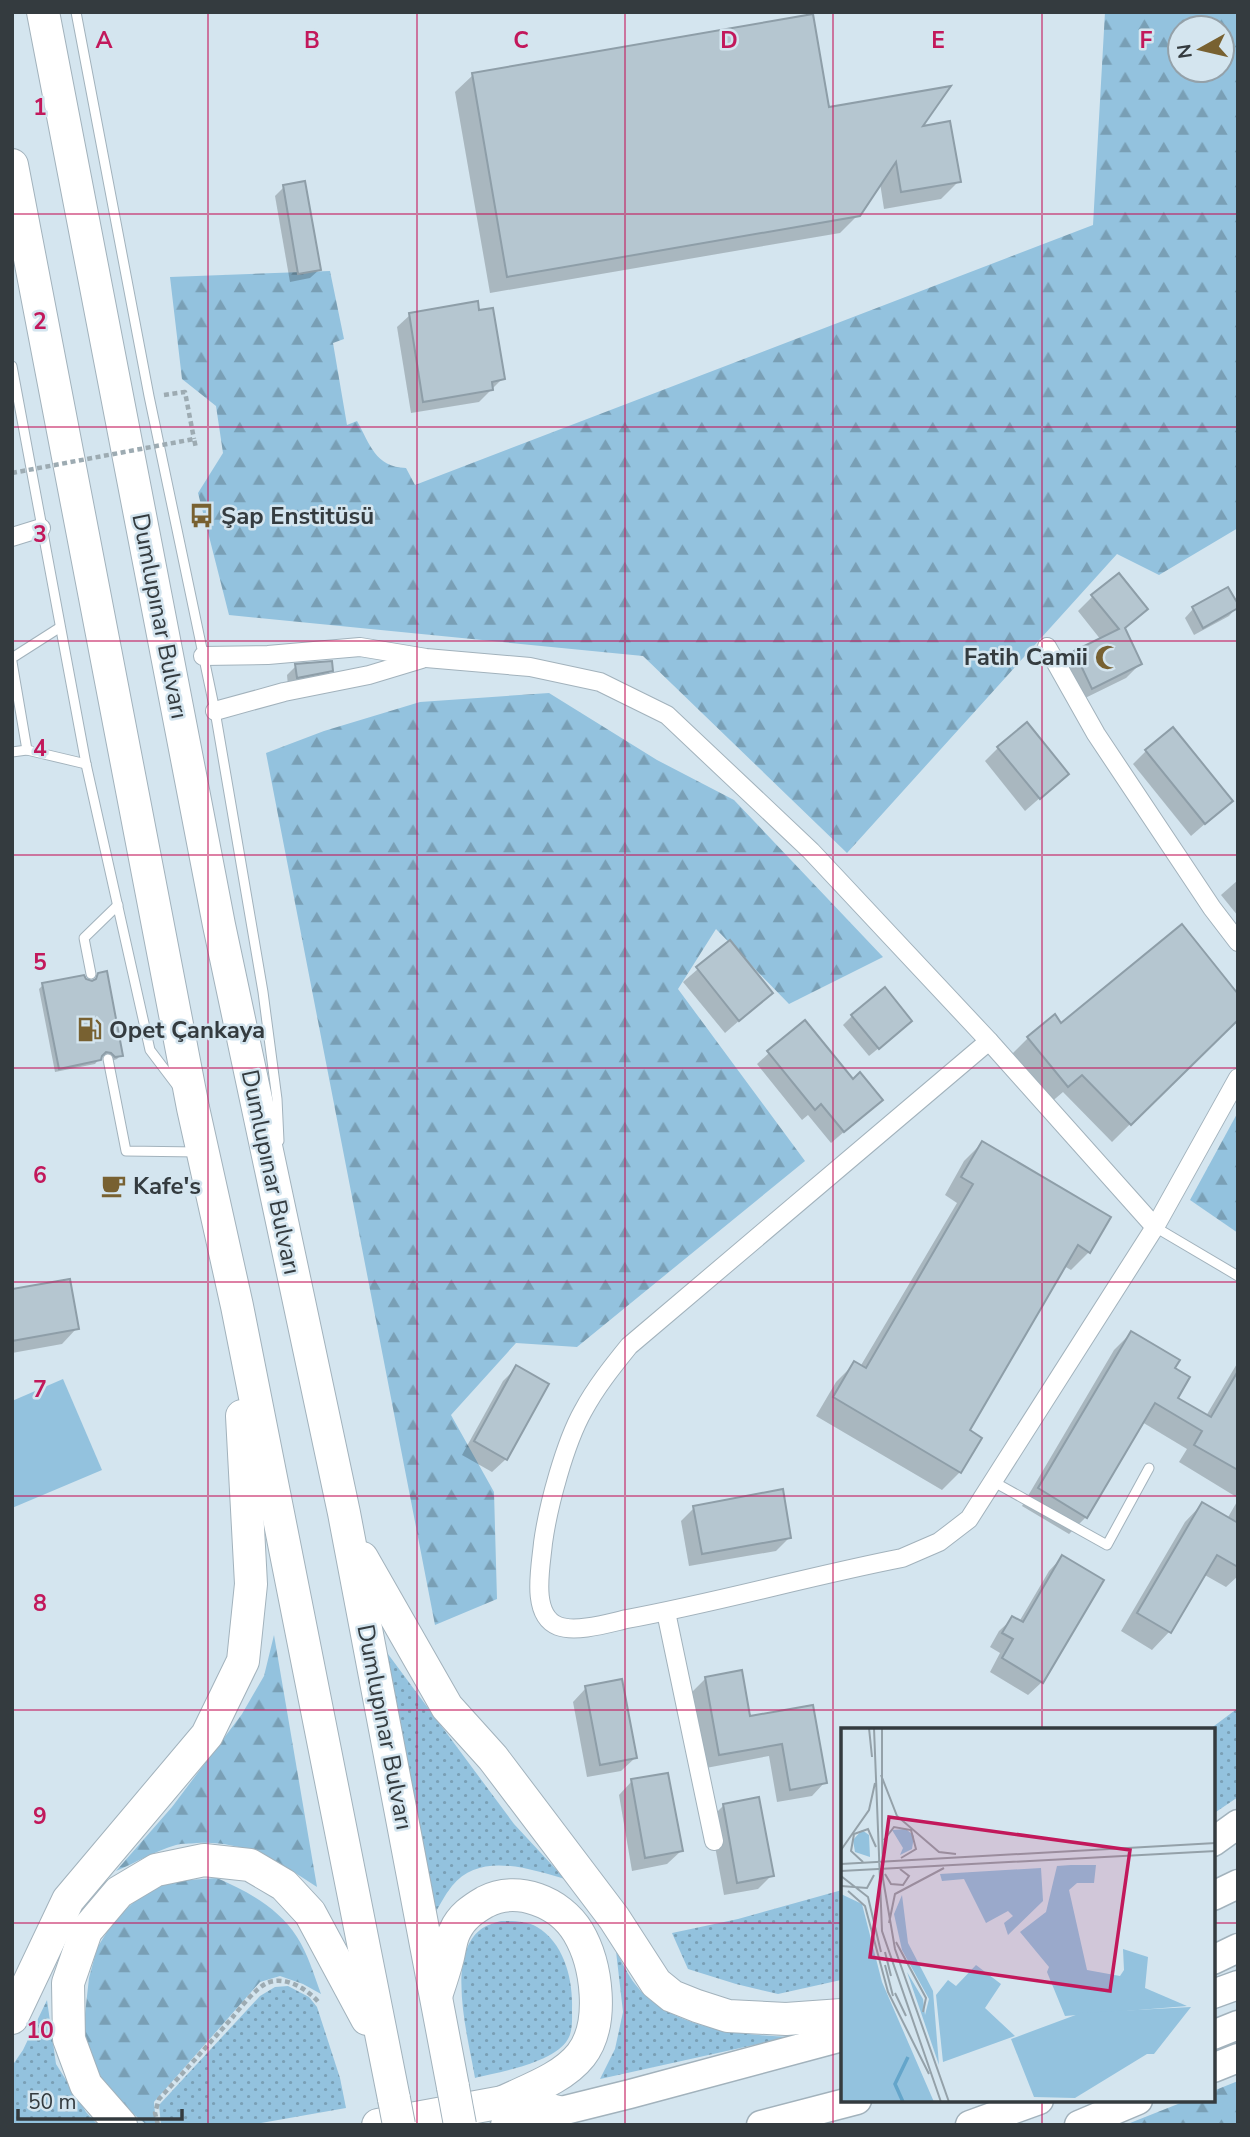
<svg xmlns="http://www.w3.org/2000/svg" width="1250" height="2137" viewBox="0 0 1250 2137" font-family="'Nunito Sans',sans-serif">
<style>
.grass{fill:url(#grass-dots)}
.forest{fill:url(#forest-firs);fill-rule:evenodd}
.garden{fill:#93c2de}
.shadow{fill:#0003}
.building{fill:#b5c6d0;stroke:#8e9ea8;stroke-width:2}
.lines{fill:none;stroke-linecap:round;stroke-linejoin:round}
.lane-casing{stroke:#a2b2bc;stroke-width:11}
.street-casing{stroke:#a2b2bc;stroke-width:20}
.primary-casing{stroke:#a2b2bc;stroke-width:31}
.highway-casing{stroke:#a2b2bc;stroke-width:34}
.path{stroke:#9dabb2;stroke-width:4.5;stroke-dasharray:5 3.5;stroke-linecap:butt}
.lane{stroke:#fff;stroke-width:9}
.street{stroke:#fff;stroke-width:18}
.primary{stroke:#fff;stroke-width:28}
.highway{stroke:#fff;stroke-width:32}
.highway-bridge-casing{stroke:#a2b2bc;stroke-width:34;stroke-linecap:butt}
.path-bridge{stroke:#9dabb2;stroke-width:4.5;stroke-dasharray:5 3.5;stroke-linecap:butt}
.highway-bridge{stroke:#fff;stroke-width:32}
.grid{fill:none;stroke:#c2185b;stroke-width:2;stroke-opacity:0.55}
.labels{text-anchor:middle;stroke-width:5;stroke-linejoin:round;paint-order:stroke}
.poi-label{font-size:24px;font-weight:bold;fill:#343b3f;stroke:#d4e5ef;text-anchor:start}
.street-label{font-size:24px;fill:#343b3f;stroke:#d4e5ef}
.inset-river{fill:none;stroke:#64a5ca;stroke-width:3.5}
.inset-road{fill:none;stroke:#94a1a9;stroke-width:2}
.view{fill:#c2185b;fill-opacity:0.15;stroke:#c2185b;stroke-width:3.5}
.inset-edge{fill:none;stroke:#343b3f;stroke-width:3.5}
.grid-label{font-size:23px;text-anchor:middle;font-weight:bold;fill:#c2185b;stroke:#d4e5ef;stroke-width:5;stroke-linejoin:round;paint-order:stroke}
</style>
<defs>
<pattern id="grass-dots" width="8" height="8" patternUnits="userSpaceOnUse" patternTransform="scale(1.75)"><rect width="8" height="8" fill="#93c2de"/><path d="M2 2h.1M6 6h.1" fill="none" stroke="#799fb5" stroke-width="1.8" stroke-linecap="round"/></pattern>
<pattern id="forest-firs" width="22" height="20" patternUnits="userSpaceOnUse" patternTransform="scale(1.75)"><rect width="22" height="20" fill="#93c2de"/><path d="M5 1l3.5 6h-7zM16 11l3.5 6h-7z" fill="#799fb5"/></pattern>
</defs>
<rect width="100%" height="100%" fill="#d4e5ef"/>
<g class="grass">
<path d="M385 1650 514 1824 565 1879C529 1869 480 1851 452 1886 444 1896 438 1908 432 1919Z"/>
<path d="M1238 1708V1797L1213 1814V1729H1210Z"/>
<path d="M842 1890 841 1980 778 1994 736 1984 688 1969 672 1933 738 1919Z"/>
<path d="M501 1921C513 1921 527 1921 537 1927 564 1943 573 1979 572 2008 572 2017 573 2031 568 2039 554 2063 500 2072 475 2078 469 2040 445 1958 480 1930 486 1925 494 1923 501 1921Z"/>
<path d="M616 1951C622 1962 628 1975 635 1984 669 2028 738 2035 790 2037L600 2079 615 2049 623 2012Z"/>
<path d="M288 1986 309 1997 317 2007 340 2078 346 2108 250 2125H161L159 2105 260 1996 275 1987Z"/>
<path d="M47 2000 56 2064 86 2112 98 2125H12V2066L23 2050Z"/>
</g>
<g class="forest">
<path d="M1105 12H1238V528L1159 575 1117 554 847 853 643 656 229 615 198 493 223 453 216 406 182 379 170 277 330 271 344 339 333 343 347 425 357 421C370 444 375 467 406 468L415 485 1093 225ZM1180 28H1222V70H1180Z"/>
<path d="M549 693 657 760 734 800 883 957 789 1004 716 929 678 989 805 1161 577 1347 516 1343 451 1415 494 1492 497 1599 435 1625 266 753 324 731 420 702Z"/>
<path d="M1238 1112V1233L1190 1200Z"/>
<path d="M274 1635 317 1887C280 1862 243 1840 197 1843 190 1844 182 1843 176 1845 155 1851 135 1863 116 1871L172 1807 242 1714 264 1676Z"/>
<path d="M217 1878C247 1891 279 1908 297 1937 308 1954 314 1975 321 1994L303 1984 280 1976 260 1982 154 2102 156 2125H147L116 2100 92 2064 83 2032 89 1978 97 1948 113 1922 140 1896 160 1882Z"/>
<path d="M1238 2081V2125H1125L1188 2100H1213V2091Z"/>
</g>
<path class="garden" d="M63 1379 102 1470 12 1508V1401Z"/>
<g class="shadow">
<path d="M473 75 827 109 919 128 959 181 941 199 884 209 880 183 858 215 840 233 490 293 455 92Z"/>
<path d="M284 187 319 270 310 278 290 282 275 196Z"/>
<path d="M410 315 503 378 479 402 411 413 397 327Z"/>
<path d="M1092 597 1146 609 1124 629 1140 664 1126 678 1077 702 1060 667 1075 652 1101 640 1078 611Z"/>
<path d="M1237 607 1229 616 1194 635 1185 618 1193 609Z"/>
<path d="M296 666 331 670 322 679 288 686 287 675Z"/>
<path d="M998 748 1067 774 1025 811 985 761Z"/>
<path d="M1146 751 1231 801 1191 836 1133 764Z"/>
<path d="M1238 880V916L1221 895Z"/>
<path d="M729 942 771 993 725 1033 683 982Z"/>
<path d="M99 974 121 1055 117 1059 111 1061 107 1056 100 1055 99 1059 95 1064 55 1072 39 989 43 985 85 980 93 982Z"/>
<path d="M852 1016 901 1030 869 1056 843 1025Z"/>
<path d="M1238 1017 1112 1142 1063 1092 1049 1104 1010 1056 1028 1038 1061 1025Z"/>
<path d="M769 1053 853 1081 881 1100 831 1143 808 1115 802 1120 757 1064Z"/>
<path d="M982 1143 1089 1252 1071 1270 1064 1266 968 1431 960 1472 942 1490 816 1416 836 1382 854 1364 860 1367 957 1203 945 1195 964 1161Z"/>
<path d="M12 1291 77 1328 62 1344 12 1353Z"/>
<path d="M1131 1333 1173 1369 1176 1398 1206 1416 1238 1362V1498L1179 1462 1187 1449 1142 1422 1086 1517 1069 1534 1022 1506 1114 1350Z"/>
<path d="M516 1368 506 1459 492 1472 462 1455 503 1381Z"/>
<path d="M1238 1500V1576L1226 1587 1203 1574 1169 1632 1152 1650 1121 1631 1185 1522 1202 1504 1227 1519Z"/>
<path d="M694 1508 790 1537 776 1551 689 1566 681 1521Z"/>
<path d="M1062 1557 1042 1682 1028 1695 990 1672 1000 1653 990 1647 999 1631 1013 1618 1019 1622 1049 1571Z"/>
<path d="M706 1678 749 1718 811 1707 825 1782 812 1796 777 1802 769 1756 706 1768 692 1692Z"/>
<path d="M586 1688 635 1758 621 1771 587 1777 573 1702Z"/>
<path d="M632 1781 681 1851 667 1864 632 1871 619 1795Z"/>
<path d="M723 1806 772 1875 758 1889 724 1895 710 1819Z"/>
</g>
<g class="building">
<path d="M813 14 829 107 951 86 923 126 950 121 961 182 901 192 896 162 860 216 507 277 472 73Z"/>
<path d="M305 181 321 270 298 274 283 185Z"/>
<path d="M478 301 479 310 493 308 505 379 492 382 493 390 423 402 409 313Z"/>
<path d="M1119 573 1148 609 1125 628 1142 664 1092 689 1074 651 1119 629 1091 595Z"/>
<path d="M1228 587 1238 604V608L1203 628 1192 607Z"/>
<path d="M332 661 333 671 297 678 295 664Z"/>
<path d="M1027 722 1069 774 1040 799 997 747Z"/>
<path d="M1173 727 1233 801 1205 824 1145 750Z"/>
<path d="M1182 924 1238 994V1020L1131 1125 1082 1075 1068 1087 1027 1037 1055 1014 1061 1023Z"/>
<path d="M730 940 773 993 739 1021 696 967Z"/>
<path d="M107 971 123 1056 115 1057 111 1053 106 1052 102 1056 101 1060 59 1069 42 983 84 975 86 979 92 981 96 979 98 973Z"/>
<path d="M885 987 912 1021 879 1049 851 1015Z"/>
<path d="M805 1020 853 1079 860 1072 883 1100 844 1132 821 1104 815 1110 767 1051Z"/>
<path d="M982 1141 1111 1217 1090 1253 1078 1245 970 1430 982 1438 961 1473 833 1397 854 1361 866 1368 973 1184 961 1177Z"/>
<path d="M70 1279 79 1329 12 1341V1289Z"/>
<path d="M1131 1331 1180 1360 1175 1368 1190 1377 1178 1398 1211 1417 1238 1371V1470L1194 1445 1202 1431 1155 1403 1087 1518 1038 1488Z"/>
<path d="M516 1365 549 1384 507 1460 474 1441Z"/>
<path d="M783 1489 791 1538 702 1554 693 1506Z"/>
<path d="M1202 1502 1238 1523V1567L1217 1555 1171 1633 1137 1613Z"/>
<path d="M1062 1555 1104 1580 1043 1683 1002 1658 1013 1639 1002 1633 1012 1616 1023 1622Z"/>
<path d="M742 1670 750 1716 813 1705 827 1783 790 1790 782 1744 719 1755 705 1677Z"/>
<path d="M622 1679 637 1758 600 1765 585 1686Z"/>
<path d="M668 1773 683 1851 645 1858 631 1779Z"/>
<path d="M759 1797 774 1876 737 1883 723 1804Z"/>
</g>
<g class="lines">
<defs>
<g id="lane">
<path d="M76 12 149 396 215 711 263 992 277 1099 279 1141"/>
<path d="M12 366 86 764 150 1050 178 1087"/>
<path d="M12 658 59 628"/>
<path d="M12 662 27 750 86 764"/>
<path d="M12 752 27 750"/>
<path d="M91 974 84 938 118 905"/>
<path d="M108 1059 126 1151 198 1152"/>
<path d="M1155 1227 1238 1276"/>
<path d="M994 1482 1107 1545 1149 1468"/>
</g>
<g id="street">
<path d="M12 537 41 528"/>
<path d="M1047 647 1096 734 1212 908 1238 942"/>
<path d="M203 656 268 655 360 647 426 658 530 667 600 682 667 715 811 851 989 1041 1155 1227"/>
<path d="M215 711 284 692 369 675 422 659"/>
<path d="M989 1041 629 1346C612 1367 596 1387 583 1411 565 1443 548 1506 543 1543 541 1566 530 1615 558 1626 576 1633 609 1623 627 1619 719 1602 810 1576 902 1558L939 1542 969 1519 1155 1227 1238 1078"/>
<path d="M666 1612 714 1841"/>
</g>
<g id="primary">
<path d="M1213 1842 1238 1824"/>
<path d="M1213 1896 1238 1884"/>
<path d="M1213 1960 1238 1948"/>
<path d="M1213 1994 1238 1985"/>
<path d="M1213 2035 1238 2025"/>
<path d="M1213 2068 1238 2058"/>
<path d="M505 2125 630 2094 842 2037"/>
<path d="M761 2125 857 2100"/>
<path d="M970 2125 1039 2100"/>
<path d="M1079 2125 1138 2100"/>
</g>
<g id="highway">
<path d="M43 12 219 925 344 1513 453 2087"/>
<path d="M12 165 193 1108 237 1306 394 2099"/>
<path d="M362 1558 447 1707 493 1758 614 1918 656 1983 672 1996 697 2006 728 2016 786 2019 842 2015"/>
<path d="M437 1993C441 1981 445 1969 448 1957 450 1949 451 1938 455 1931 461 1917 473 1909 485 1902 517 1885 560 1902 578 1932 597 1964 605 2024 581 2055 563 2078 528 2090 503 2102"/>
<path d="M12 2018 68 1900 207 1735 243 1661 251 1584 242 1416"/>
<path d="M121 2125 86 2085 69 2039 68 1983 86 1931 119 1892 156 1870 204 1860 250 1865 284 1885 310 1913 367 2019"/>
<path d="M378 2125 503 2102 528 2104 558 2112"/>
</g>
</defs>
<use href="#lane" class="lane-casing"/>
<use href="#street" class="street-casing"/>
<use href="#primary" class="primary-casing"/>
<use href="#highway" class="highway-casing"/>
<g class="path">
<path d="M164 395 185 392 194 439"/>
<path d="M158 2125 155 2113 159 2099C184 2072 208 2045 232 2018 240 2008 256 1988 267 1983 286 1975 309 1990 320 2004"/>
</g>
<use href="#lane" class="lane"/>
<use href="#street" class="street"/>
<use href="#primary" class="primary"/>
<use href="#highway" class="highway"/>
<defs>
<g id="highway-bridge">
<path d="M453 2087 460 2125"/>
<path d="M394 2099 399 2125"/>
</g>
</defs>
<use href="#highway-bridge" class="highway-bridge-casing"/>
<path class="path-bridge" d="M12 473 194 439 196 448"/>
<use href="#highway-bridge" class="highway-bridge"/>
</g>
<path class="grid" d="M208 12V2125M417 12V2125M625 12V2125M833 12V2125M1042 12V1729M12 214H1238M12 427H1238M12 641H1238M12 855H1238M12 1068H1238M12 1282H1238M12 1496H1238M12 1710H1238M12 1923H842M1213 1923H1238M1042 2100V2125"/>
<defs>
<symbol id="bus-bare" viewBox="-9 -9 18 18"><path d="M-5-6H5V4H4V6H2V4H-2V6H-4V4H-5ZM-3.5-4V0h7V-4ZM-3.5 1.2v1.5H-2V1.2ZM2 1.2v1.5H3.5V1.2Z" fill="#786131" stroke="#d4e5ef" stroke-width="2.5" paint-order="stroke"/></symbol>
<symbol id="mosque-bare" viewBox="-9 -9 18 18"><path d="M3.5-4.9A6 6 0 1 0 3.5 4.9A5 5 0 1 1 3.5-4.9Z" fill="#786131" stroke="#d4e5ef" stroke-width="2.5" paint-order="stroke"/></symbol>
<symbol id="fuel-bare" viewBox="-9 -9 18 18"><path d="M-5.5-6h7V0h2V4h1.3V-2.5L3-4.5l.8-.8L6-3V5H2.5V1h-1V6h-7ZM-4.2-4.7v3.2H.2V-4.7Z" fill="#786131" stroke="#d4e5ef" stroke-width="2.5" paint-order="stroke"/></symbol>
<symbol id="cafe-bare" viewBox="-9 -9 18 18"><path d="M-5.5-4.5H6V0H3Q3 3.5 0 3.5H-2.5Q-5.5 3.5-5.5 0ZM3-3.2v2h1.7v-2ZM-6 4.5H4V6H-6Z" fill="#786131" stroke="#d4e5ef" stroke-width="2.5" paint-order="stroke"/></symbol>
</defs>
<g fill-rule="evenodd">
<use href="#bus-bare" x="184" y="498" width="35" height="35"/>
<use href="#mosque-bare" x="1090" y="640" width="35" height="35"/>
<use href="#fuel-bare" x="72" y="1012" width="35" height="35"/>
<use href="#cafe-bare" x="96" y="1168" width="35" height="35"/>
</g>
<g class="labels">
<g class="poi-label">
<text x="221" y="524">Şap Enstitüsü</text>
<text x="1088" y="665" text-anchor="end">Fatih Camii</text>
<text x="109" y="1038">Opet Çankaya</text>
<text x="133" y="1194">Kafe's</text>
</g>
<g class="street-label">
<text transform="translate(160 616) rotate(79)" y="8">Dumlupınar Bulvarı</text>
<text transform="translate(271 1172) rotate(78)" y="8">Dumlupınar Bulvarı</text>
<text transform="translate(385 1727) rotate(79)" y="8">Dumlupınar Bulvarı</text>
</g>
</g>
<g transform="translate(841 1728)">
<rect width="374" height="374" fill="#d4e5ef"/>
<path d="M61 167 67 215 92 263 98 337 66 244 82 271 84 287 88 271 61 222 53 186Z" fill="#93c2de"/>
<path d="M65 101 73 108 71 121 59 127 62 120 51 102ZM21 102 28 107 29 129 14 124 12 112ZM230 137H255L253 155H236L228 162 246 242 279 248 283 242 282 221 307 229 304 260 346 278 224 288 206 244 208 239 179 204 205 184 216 138ZM200 140 202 173 167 207 163 195 172 188 167 183 145 195 123 151 101 153 99 146ZM0 166 21 176 41 254 93 374H0ZM135 237 160 256 144 280 174 308 102 334 95 267 107 252 115 258Z" fill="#93c2de"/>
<path d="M350 279 313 326H306L234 370 193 369 170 311 240 285Z" fill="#93c2de"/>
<path class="inset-river" d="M62 374 54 356 67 329"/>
<path class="inset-road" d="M28 0 31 29M33 0 41 203 100 374M41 0V99M40 47 56 88 98 124 115 126M41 95 42 152M43 112 53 99 70 102 75 121 60 130M0 122 28 82 34 55M22 134 10 123 13 106 27 101 35 119M0 136 375 115M0 143 375 123M44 146 50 156 62 157 68 148 59 141M0 148 27 169 40 224M42 151 54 221 108 374M0 158 26 160 33 147M7 163 24 178 47 264 88 346M48 195 54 166 103 140M55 214 85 270 82 284M44 224 50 248M44 237 52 268M54 265 65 288"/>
<path class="view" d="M48 89 289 122 269 263 29 229Z"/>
<rect width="374" height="374" class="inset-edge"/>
</g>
<g class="grid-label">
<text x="104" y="48">A</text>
<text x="312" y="48">B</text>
<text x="521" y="48">C</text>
<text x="729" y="48">D</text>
<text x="938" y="48">E</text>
<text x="1146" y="48">F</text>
<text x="40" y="115">1</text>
<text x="40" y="329">2</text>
<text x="40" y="542">3</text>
<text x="40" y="756">4</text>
<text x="40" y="970">5</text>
<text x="40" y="1183">6</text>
<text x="40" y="1397">7</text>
<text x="40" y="1611">8</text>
<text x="40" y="1824">9</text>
<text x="40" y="2038">10</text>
</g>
<rect width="1250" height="2137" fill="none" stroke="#343b3f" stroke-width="28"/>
<g transform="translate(1201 49) rotate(262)"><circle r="33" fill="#d4e5ef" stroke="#94a1a9" stroke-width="2"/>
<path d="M0-5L12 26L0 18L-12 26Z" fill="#786131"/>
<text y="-10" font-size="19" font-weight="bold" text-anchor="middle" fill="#343b3f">N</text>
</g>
<path d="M18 2109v10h164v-10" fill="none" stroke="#343b3f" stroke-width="3.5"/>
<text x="28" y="2109" font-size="21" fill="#343b3f" stroke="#d4e5ef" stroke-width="5" paint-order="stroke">50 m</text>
</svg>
